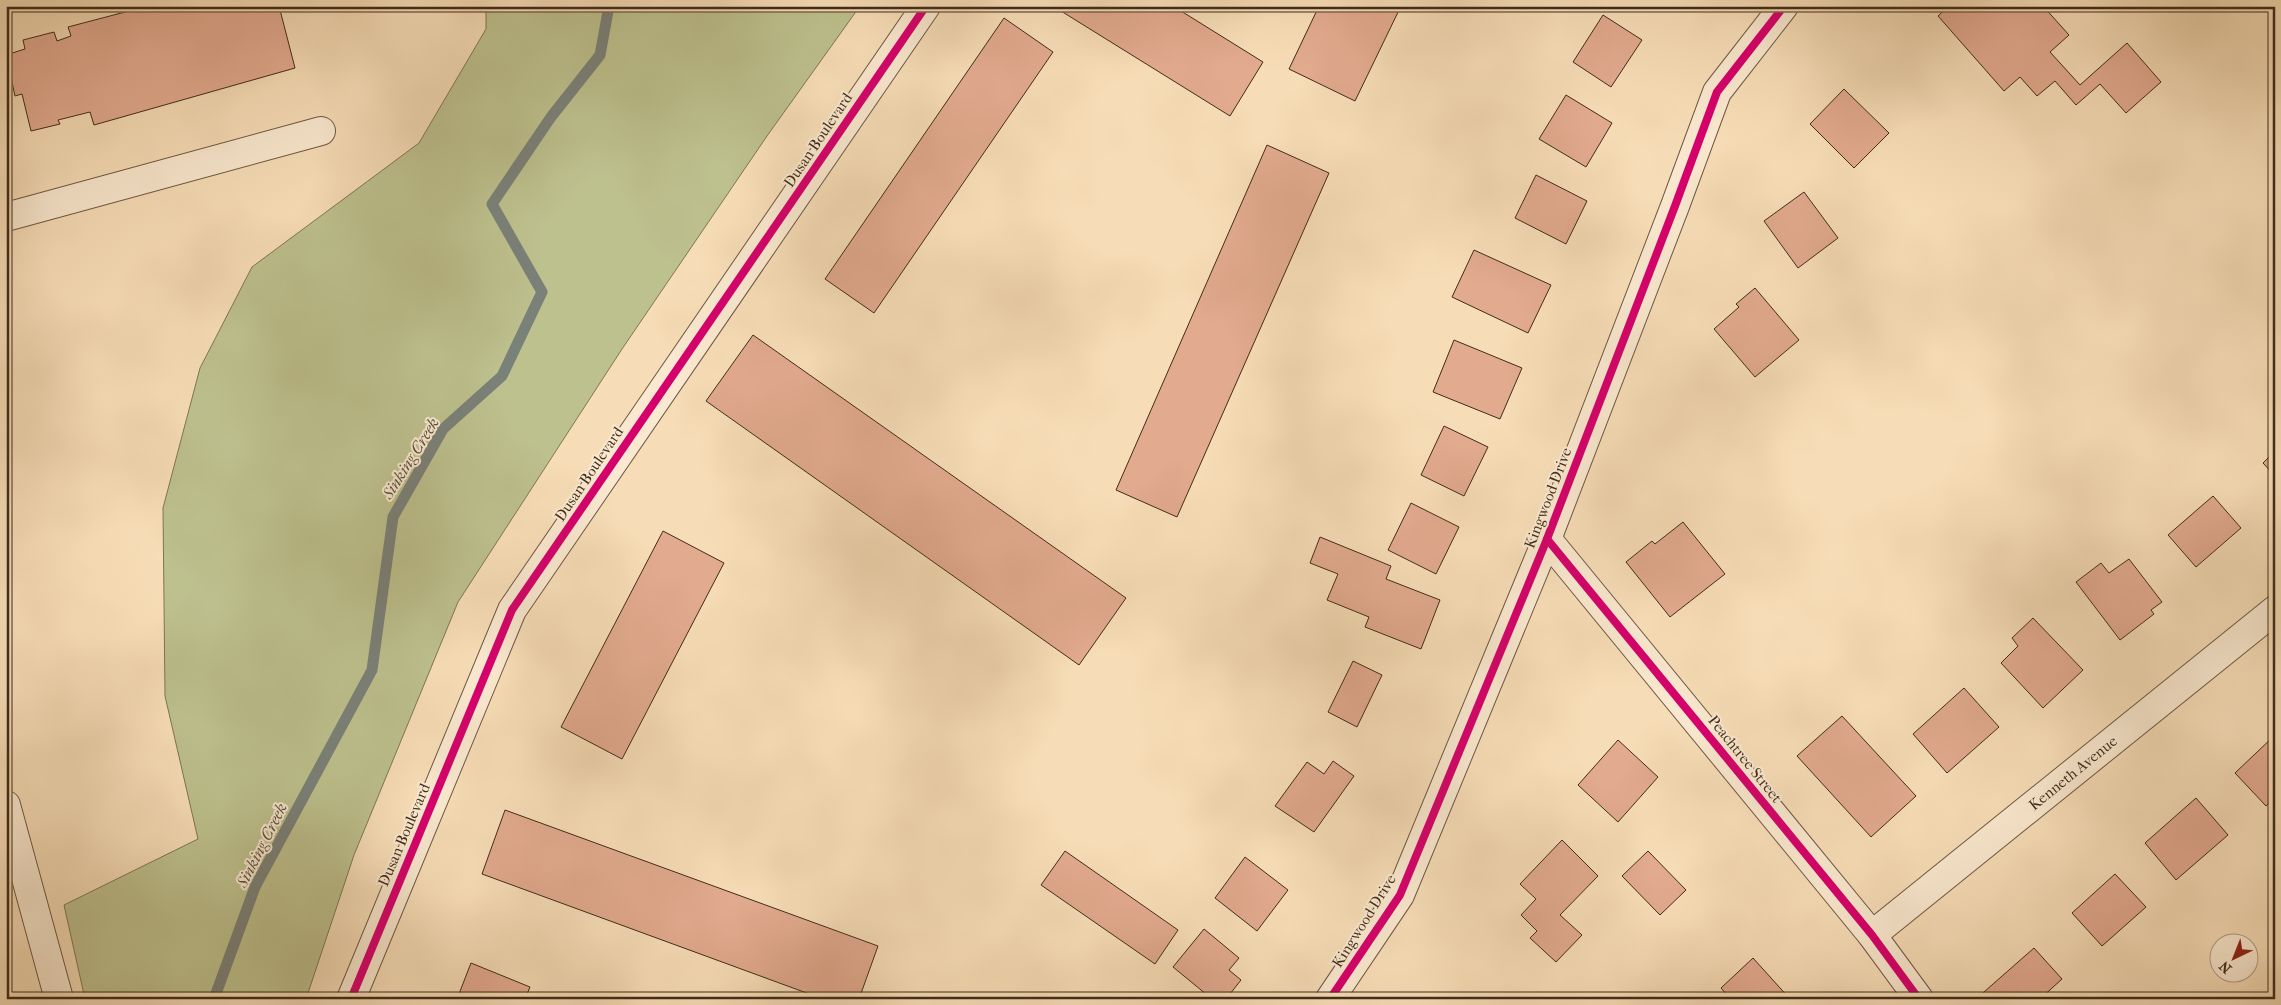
<svg xmlns="http://www.w3.org/2000/svg" width="2281" height="1005" viewBox="0 0 2281 1005" font-family="'IM FELL French Canon',serif">
<style>
.green{fill:#bdc18e;stroke:#7e7654}
.lines{fill:none;stroke-linecap:round;stroke-linejoin:round}
.stream{stroke:#7a8179;stroke-width:11}
.building{fill:#e2aa8f;stroke:#402c1b}
.minor-casing{stroke:#6e5842;stroke-width:30}
.minor{stroke:#fae9d0;stroke-width:28}
.cycleway-casing{stroke:#fae9d0;stroke-width:11}
.cycleway{stroke:#d6006c;stroke-width:8}
.labels{text-anchor:middle;stroke-width:4;stroke-linejoin:round;paint-order:stroke}
.street-label{font-size:15px;fill:#402c1b;stroke:#fae9d0}
.water-label{font-size:16px;font-style:italic;fill:#585042;stroke:#fae9d0}
</style>
<rect width="100%" height="100%" fill="#f7ddb7"/>
<filter id="stains"><feTurbulence type="fractalNoise" baseFrequency=".004" numOctaves="4"/><feColorMatrix values="0 0 0 0 .2 0 0 0 0 .09 0 0 0 0 .02 0 0 0 .5 -.17"/></filter>
<radialGradient id="worn" r=".72"><stop offset=".6" stop-color="#630" stop-opacity="0"/><stop offset="1" stop-color="#630" stop-opacity=".3"/></radialGradient>
<path class="green" d="M486 6H860L767 136 622 349 458 602 354 855 306 999H85L64 905 198 839 165 696 163 508 200 368 252 267 419 143 486 29Z"/>
<g class="lines">
<path class="stream" d="M214 999 255 887 372 670 393 517 443 429 502 376 542 292 492 204 551 117 600 55 609 6"/>
</g>
<g class="building">
<path d="M148 6H279L295 68 94 125 90 112 58 120 60 124 31 131 22 94 15 96 6 55 25 49 23 40 54 32 57 41 71 36 68 27Z"/>
<path d="M1064 6H1173L1263 62 1230 116 1061 11Z"/>
<path d="M1319 6H1401L1355 101 1289 69Z"/>
<path d="M1949 6H2043L2069 35 2050 52 2080 85 2127 43 2161 82 2126 113 2100 84 2076 105 2055 81 2037 96 2020 77 2004 91 1938 16Z"/>
<path d="M1603 15 1642 40 1611 87 1573 62Z"/>
<path d="M1004 18 1053 52 874 313 825 279Z"/>
<path d="M1844 89 1889 133 1854 168 1810 124Z"/>
<path d="M1566 95 1612 123 1586 167 1539 139Z"/>
<path d="M1267 145 1329 173 1177 517 1116 490Z"/>
<path d="M1536 175 1587 201 1566 244 1515 218Z"/>
<path d="M1804 192 1838 238 1798 268 1764 221Z"/>
<path d="M1474 250 1551 285 1528 333 1452 297Z"/>
<path d="M1755 288 1799 340 1755 377 1714 329 1739 307 1736 304Z"/>
<path d="M753 335 1126 598 1079 665 706 401Z"/>
<path d="M1454 340 1522 368 1500 419 1433 392Z"/>
<path d="M1444 426 1488 447 1464 496 1421 475Z"/>
<path d="M2275 451V476L2263 463Z"/>
<path d="M2213 496 2241 528 2196 567 2168 535Z"/>
<path d="M1411 503 1459 527 1436 574 1388 550Z"/>
<path d="M1683 522 1725 574 1670 617 1626 562 1652 541 1655 544Z"/>
<path d="M663 531 724 563 622 759 561 727Z"/>
<path d="M1320 537 1391 566 1386 579 1440 600 1421 649 1365 627 1369 617 1327 600 1338 574 1310 563Z"/>
<path d="M2129 559 2162 602 2151 610 2154 614 2120 640 2076 582 2101 563 2109 573Z"/>
<path d="M2033 618 2083 670 2043 708 2001 663 2018 646 2012 638Z"/>
<path d="M1353 661 1382 675 1357 727 1328 712Z"/>
<path d="M1964 688 1999 727 1947 773 1913 734Z"/>
<path d="M1842 716 1916 796 1871 837 1797 756Z"/>
<path d="M2275 735V797L2266 806 2235 773Z"/>
<path d="M1618 740 1658 777 1618 822 1578 785Z"/>
<path d="M1333 761 1354 776 1314 832 1275 806 1307 762 1324 774Z"/>
<path d="M2196 798 2228 835 2176 880 2145 843Z"/>
<path d="M505 810 878 946 859 999H823L482 874Z"/>
<path d="M1562 840 1598 876 1560 915 1582 935 1556 962 1530 938 1537 931 1521 915 1536 899 1520 884Z"/>
<path d="M1065 851 1178 930 1155 964 1041 885Z"/>
<path d="M1648 851 1686 890 1660 915 1622 876Z"/>
<path d="M1245 857 1288 890 1257 931 1215 898Z"/>
<path d="M2115 874 2146 907 2102 946 2072 913Z"/>
<path d="M1204 929 1239 958 1229 970 1241 980 1226 999H1212L1173 967Z"/>
<path d="M2034 948 2062 979 2040 999H1976Z"/>
<path d="M1753 958 1790 999H1730L1721 988Z"/>
<path d="M471 963 530 987 525 999H457Z"/>
</g>
<g class="lines">
<defs>
<g id="minor">
<path d="M6 217 321 131"/>
<path d="M1547 539 1872 935 1919 999"/>
<path d="M6 805 59 999"/>
<path d="M1872 935 2275 610"/>
<path d="M351 999 512 610 926 6"/>
<path d="M1330 999 1400 895 1547 539 1675 206 1717 92 1784 6"/>
</g>
</defs>
<use href="#minor" class="minor-casing"/>
<use href="#minor" class="minor"/>
<defs>
<g id="cycleway">
<path d="M1547 539 1872 935 1919 999"/>
<path d="M351 999 512 610 926 6"/>
<path d="M1330 999 1400 895 1547 539 1675 206 1717 92 1784 6"/>
</g>
</defs>
<use href="#cycleway" class="cycleway-casing"/>
<use href="#cycleway" class="cycleway"/>
</g>
<g class="labels">
<g class="street-label">
<text transform="translate(818 140) rotate(-56)" y="5">Dusan Boulevard</text>
<text transform="translate(589 474) rotate(-56)" y="5">Dusan Boulevard</text>
<text transform="translate(1548 498) rotate(-69)" y="5">Kingwood Drive</text>
<text transform="translate(1745 759) rotate(51)" y="5">Peachtree Street</text>
<text transform="translate(2073 773) rotate(-39)" y="5">Kenneth Avenue</text>
<text transform="translate(404 835) rotate(-67)" y="5">Dusan Boulevard</text>
<text transform="translate(1364 921) rotate(-58)" y="5">Kingwood Drive</text>
</g>
<g class="water-label">
<text transform="translate(410 458) rotate(-58)" y="6">Sinking Creek</text>
<text transform="translate(261 845) rotate(-63)" y="6">Sinking Creek</text>
</g>
</g>
<rect width="2281" height="1005" fill="none" stroke="#f7ddb7" stroke-width="25"/>
<rect x="8" y="8" width="2266" height="990" fill="none" stroke="#402c1b" stroke-width="2.5"/>
<rect x="12" y="12" width="2256" height="980" fill="none" stroke="#402c1b"/>
<g transform="translate(2234 958) rotate(223)"><circle r="24" fill="#fae9d0" stroke="#b09d88"/>
<path d="M0-4L9 19L0 12L-9 19Z" fill="#8f2418"/>
<text y="-8" font-size="14" font-weight="bold" text-anchor="middle" fill="#402c1b">N</text>
</g>
<rect width="100%" height="100%" filter="url(#stains)"/>
<rect width="100%" height="100%" fill="url(#worn)"/>
</svg>
